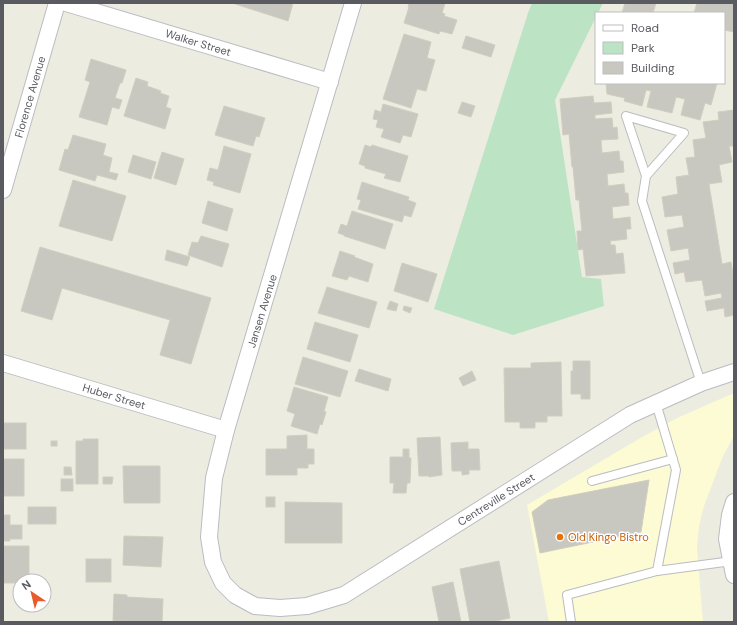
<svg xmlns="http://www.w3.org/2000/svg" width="737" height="625" viewBox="0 0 737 625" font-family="'DM Sans',sans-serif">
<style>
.commercial{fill:#fdfbd4}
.green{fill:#bce4c4}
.building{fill:#c9c8c0;stroke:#d1cebf}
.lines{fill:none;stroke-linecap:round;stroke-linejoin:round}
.service-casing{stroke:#bbbcc2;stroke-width:10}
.minor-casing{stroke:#bbbcc2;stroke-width:18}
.service{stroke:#fff;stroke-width:8}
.minor{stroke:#fff;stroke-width:16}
.food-dot{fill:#e8710a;stroke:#fff;stroke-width:1.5}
.labels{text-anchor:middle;stroke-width:3;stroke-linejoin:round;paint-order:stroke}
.street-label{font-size:11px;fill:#595b61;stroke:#fff}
.food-label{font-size:11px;fill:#c56008;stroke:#fff;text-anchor:start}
</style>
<rect width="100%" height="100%" fill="#ecece0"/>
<path class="commercial" d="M734 393V436L723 456 704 506 699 526 697 548 703 622H549L527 505 637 440 677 418Z"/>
<path class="green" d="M532 3H603L598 13H596V17L555 100 582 277 601 279 604 306 513 335 434 309 528 13Z"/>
<g class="building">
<path d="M232 3H293L288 21Z"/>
<path d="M409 3H445L442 13 445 14 444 16 457 20 452 34 440 31 439 34 404 23 409 7H408Z"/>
<path d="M625 3H656L653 13H622Z"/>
<path d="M697 3H734V32L724 30V13H694Z"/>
<path d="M404 34 431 42 427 58 435 60 426 91 417 89 411 108 383 99Z"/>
<path d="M466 36 495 45 491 57 462 48Z"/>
<path d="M91 59 126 70 122 83H120L115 98 122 100 119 109 112 107 107 125 79 117 90 82 85 80Z"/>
<path d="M136 78 148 82 147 86 161 91 160 93 169 96 166 107 171 109 165 129 124 116Z"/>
<path d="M606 83H717L711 105 705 103 700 120 681 115 685 99 676 97 672 113 647 107 651 91 646 90 642 106 624 101 625 98 607 94Z"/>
<path d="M593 96 594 103 611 102 612 113 595 115V119L612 118 613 128 617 127 618 139 601 140 602 153 619 151 620 161H623L624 172 607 174 608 186 624 184 625 193H628L629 205 612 207 613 219 630 217 631 229H626L627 239 610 241 611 245H615L616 254 623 253 625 273 586 276 583 249 578 250 577 231H582L579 200H576L573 167H572L569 134 563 135 560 99Z"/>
<path d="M462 102 475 106 471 117 458 113Z"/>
<path d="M383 104 418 114 411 137 403 135 400 143 381 137 384 129 376 127 378 120 373 119 375 110 381 112Z"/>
<path d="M224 106 265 118 259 137 256 136 253 146 215 135Z"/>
<path d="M734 110V146H729L732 162 719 165 722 182 709 184 722 264 731 262 734 279V315L725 317 724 308 707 311 705 301 722 298 721 293 705 296 702 280 686 282 684 272 675 274 673 263 690 260 688 248 671 251 667 230 684 227 682 215 665 217 662 197 678 194 676 177 689 175 686 158 695 157 693 140 706 138 703 122 719 120 718 112Z"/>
<path d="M73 135 106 144 103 155 112 158 109 172 118 174 116 180 97 175 95 181 59 170 65 149 68 150Z"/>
<path d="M365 145 371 147 372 145 408 156 400 182 384 178 386 174 365 168V166L359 164Z"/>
<path d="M224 146 251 154 240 193 213 185 214 182 207 180 210 168 218 170Z"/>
<path d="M162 152 184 159 176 185 154 178Z"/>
<path d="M133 155 156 162 151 179 128 172Z"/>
<path d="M73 180 126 196 112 241 59 226Z"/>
<path d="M362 182 409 197 408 200 416 203 411 217 404 215 402 222 358 209 361 200 357 199Z"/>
<path d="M208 201 233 209 227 231 202 223Z"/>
<path d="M352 211 393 224 385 249 344 236V235L338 233 341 224 347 226Z"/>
<path d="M201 236 229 244 222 267 188 255 192 242 198 243Z"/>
<path d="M40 247 211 298 191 364 160 355 170 320 62 288 52 320 21 311Z"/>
<path d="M167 250 190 257 187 266 165 260Z"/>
<path d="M340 251 355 256 354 257 373 264 368 282 349 276 347 280 332 276Z"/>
<path d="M402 263 437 274 428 302 394 291Z"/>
<path d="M327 287 377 302 369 328 318 313Z"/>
<path d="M390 301 398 304 396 311 387 309Z"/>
<path d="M404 306 412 308 410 313 403 310Z"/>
<path d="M315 322 358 335 350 362 307 349Z"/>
<path d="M303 357 348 371 340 397 295 384Z"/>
<path d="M573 361H590V399H581V394H571V371H573Z"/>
<path d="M561 362 562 416H547V422H535V428H520V422H505L504 368H531V363Z"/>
<path d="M359 369 391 379 388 391 355 381Z"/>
<path d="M472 371 476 380 463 386 459 378Z"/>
<path d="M294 387 328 397 324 411 326 412 322 425 320 424 317 434 291 426 295 414 287 411Z"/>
<rect x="3" y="423" width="23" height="26"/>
<path d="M307 435V449H314V464H308V468H297V475H266V449H287V436Z"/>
<path d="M440 437 442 475 429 477V476H419L417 438Z"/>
<path d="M83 439H98V484H76V441H83Z"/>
<rect x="51" y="441" width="6" height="5"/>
<path d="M468 442V449H479L480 470H469V474L462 475V471H452L451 443Z"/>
<path d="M403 449H409V458H411L410 483H407L406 493H393L394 483H390V457H403Z"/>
<rect x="3" y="459" width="21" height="37"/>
<path d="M123 466H160V503H124Z"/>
<path d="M64 467H71L72 475H64Z"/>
<path d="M103 477H113L112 484H103Z"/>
<rect x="61" y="479" width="12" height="12"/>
<path d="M649 480 641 532 540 553 532 512 548 500Z"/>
<rect x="266" y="497" width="9" height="10"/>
<path d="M285 502 342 503V543H285Z"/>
<rect x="28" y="507" width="28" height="17"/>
<path d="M3 515H10V525H22V539H10V541H3Z"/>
<path d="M124 536 163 537 161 567 123 565Z"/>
<path d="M3 546H29V581H20V583H3Z"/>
<rect x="86" y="559" width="25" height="23"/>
<path d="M499 561 510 618 491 622H470L460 569Z"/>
<path d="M453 582 461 622H439L432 587Z"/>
<path d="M114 594 127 595V597L163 599 162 622 113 621Z"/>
</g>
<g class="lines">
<defs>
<g id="service">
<path d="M646 176 684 133 626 116 646 176 642 201 701 383"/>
<path d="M656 403 676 470 657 571"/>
<path d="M592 481 673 459"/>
<path d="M571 622 567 595 657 571 732 561"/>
</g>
<g id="minor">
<path id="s1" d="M66 3 330 82"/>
<path id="s2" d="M353 3 226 430 214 478 209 537 213 562 223 583 235 595 255 606 280 608 307 606 344 595 630 415 701 383 734 372"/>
<path id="s3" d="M3 190 57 3"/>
<path id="s4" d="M3 363 226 430"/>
<path d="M734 502 730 515 727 539 734 575"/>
</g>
</defs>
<use href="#service" class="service-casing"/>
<use href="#minor" class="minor-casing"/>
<use href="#service" class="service"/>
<use href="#minor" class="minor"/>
</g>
<circle class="food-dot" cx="560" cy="537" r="4"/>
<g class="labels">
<g class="street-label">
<text dy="4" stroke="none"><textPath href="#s1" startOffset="138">Walker Street</textPath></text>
<text dy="4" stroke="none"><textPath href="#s3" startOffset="97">Florence Avenue</textPath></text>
<text transform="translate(262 311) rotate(-73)" y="4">Jansen Avenue</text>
<text dy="4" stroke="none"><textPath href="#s4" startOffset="116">Huber Street</textPath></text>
<text dy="4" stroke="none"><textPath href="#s2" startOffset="913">Centreville Street</textPath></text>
</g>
<g class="food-label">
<text x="568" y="541">Old Kingo Bistro</text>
</g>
</g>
<rect width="737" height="625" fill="none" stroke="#595b61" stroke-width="8"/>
<rect x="595" y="12" width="130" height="72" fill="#ffffff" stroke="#bdbdc0"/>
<rect x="603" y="25" width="20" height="6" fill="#ffffff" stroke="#bdbdc0"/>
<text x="631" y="32" font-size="12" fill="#595b61">Road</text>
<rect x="603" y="42" width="20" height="12" fill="#bce4c4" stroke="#bdbdc0"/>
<text x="631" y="52" font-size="12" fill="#595b61">Park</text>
<rect x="603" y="62" width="20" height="12" fill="#c9c8c0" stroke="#bdbdc0"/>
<text x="631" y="72" font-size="12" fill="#595b61">Building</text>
<g transform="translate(32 593) rotate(325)"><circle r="19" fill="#ffffff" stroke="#bdbdc0"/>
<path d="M0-3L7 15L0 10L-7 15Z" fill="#e75c2c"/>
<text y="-6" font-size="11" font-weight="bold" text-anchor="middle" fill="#595b61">N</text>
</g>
</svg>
